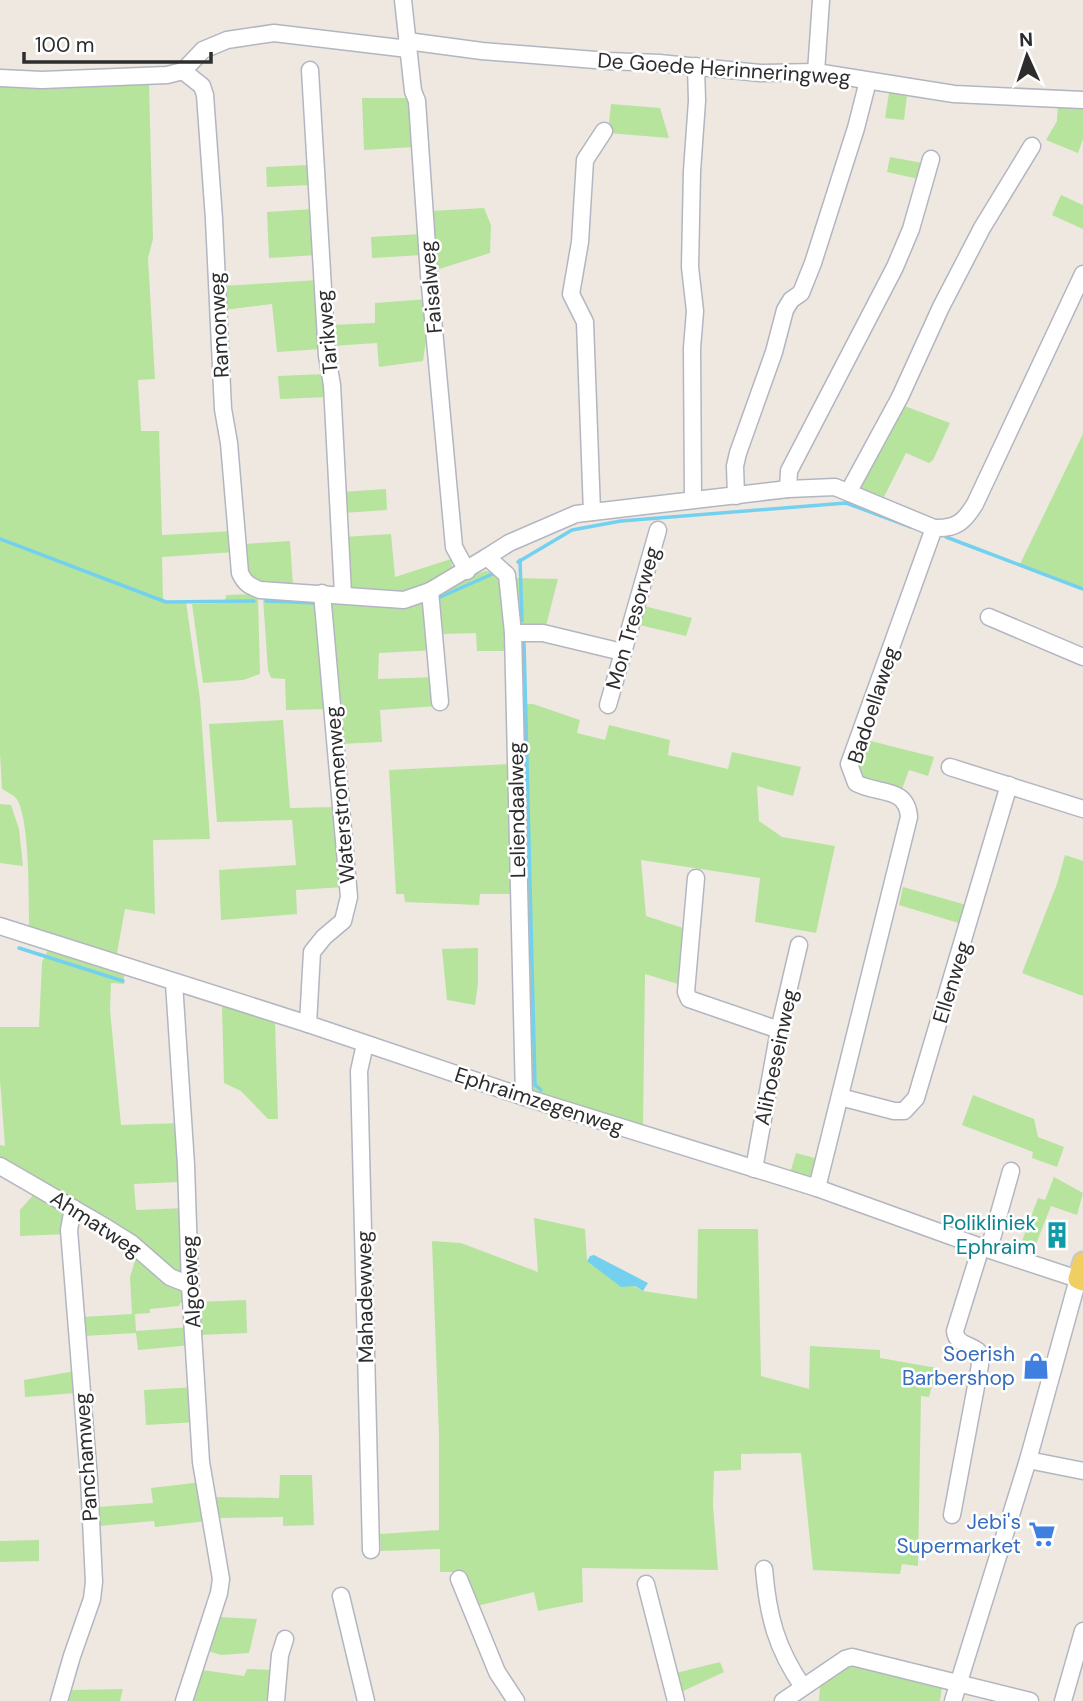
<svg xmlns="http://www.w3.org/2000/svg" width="1083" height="1701" viewBox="0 0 1083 1701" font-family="'DM Sans',sans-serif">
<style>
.green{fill:#b6e49d}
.water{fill:#74d0ef}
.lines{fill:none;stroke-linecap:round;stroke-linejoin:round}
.stream{stroke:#74d0ef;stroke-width:3.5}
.minor-casing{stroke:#b3b6c0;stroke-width:19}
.major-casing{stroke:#c8c8c8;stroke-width:23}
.minor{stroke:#fff;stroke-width:16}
.major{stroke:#f1ce62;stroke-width:19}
.labels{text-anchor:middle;stroke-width:5;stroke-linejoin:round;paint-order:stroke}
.street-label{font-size:21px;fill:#2d2d2d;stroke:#fff}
.culture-label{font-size:21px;fill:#0d838f;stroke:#fff;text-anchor:end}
.shop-label{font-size:21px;fill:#366cbe;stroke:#fff;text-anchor:end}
</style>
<rect width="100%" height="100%" fill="#eee8e0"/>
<g class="green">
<path d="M149 84 153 239 148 258 155 379 138 380 141 431H159L162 535 234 531 235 552 162 557 163 601 186 602 200 699 210 839 153 840 155 914 125 909 116 958 29 929C29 904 30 816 16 798 13 795 6 791 2 789L0 753V85L48 89Z"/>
<path d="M889 93 907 95 904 120 885 118Z"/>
<path d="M362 98H411L414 147 364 150Z"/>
<path d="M611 104 660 108 669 138 608 133Z"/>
<path d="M1058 104H1083V139L1078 153 1046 140 1057 121Z"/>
<path d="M890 157 928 164 923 180 887 172Z"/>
<path d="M309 165 310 185 267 187 266 167Z"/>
<path d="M1061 195 1083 205V229L1052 215Z"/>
<path d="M484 208 491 225 490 253 436 270 430 211Z"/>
<path d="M313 209 317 255 269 258 267 212Z"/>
<path d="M421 234 422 255 372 258 371 237Z"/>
<path d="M319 280 322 349 277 352 272 304 224 310 222 286Z"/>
<path d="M428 299 427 333 423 361 379 367 377 343 331 346 330 325 375 323V303Z"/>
<path d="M325 374 328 397 280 399 278 376Z"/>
<path d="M902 405 950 423 933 460 929 463 906 453 884 497 857 487Z"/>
<path d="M1083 434V589L1020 564Z"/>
<path d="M386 489 387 510 343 513 342 492Z"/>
<path d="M391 534 395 577 451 559 453 571 439 583 393 595 350 588 343 537Z"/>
<path d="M290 541 293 586 259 582 248 577 243 544Z"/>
<path d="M485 571 495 572 501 577 507 650 504 651H477L476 633 442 634 436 594 446 586Z"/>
<path d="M513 578 558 579 546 626H518Z"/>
<path d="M253 594 258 599 260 674 243 680 203 683 192 604 225 603 226 595Z"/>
<path d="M305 597 313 601 317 606 326 709 286 710 285 679 271 678 268 670 263 598Z"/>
<path d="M425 598 436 650 379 653 378 679 437 677 438 706 380 710 382 742 339 744 328 610 331 600Z"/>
<path d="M640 605 692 618 686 636 635 624Z"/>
<path d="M519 704H533L580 720 577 733 605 740 609 725 670 740 668 755 728 769 732 752 801 767 793 796 757 786 759 821 782 837 835 846 816 933 755 922 760 878 641 860 646 916 689 930 688 987 645 974 643 1128 538 1094 529 1085Z"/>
<path d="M283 720 290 808 336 807 345 887 296 890 297 914 221 920 219 870 296 865 292 820 217 822 209 724Z"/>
<path d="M863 739 934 757 928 776 909 770 901 792 866 783 855 766Z"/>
<path d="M510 764 514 894H480L479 905 405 902 404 894H396L389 770Z"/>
<path d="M0 804 11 805 19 829 23 866 0 863Z"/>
<path d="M1065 855 1083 861V996L1022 973 1057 884Z"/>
<path d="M903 887 970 906 965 925 899 905Z"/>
<path d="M49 948 124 975V984L111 983 110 1010 121 1125 180 1123 183 1179H178V1182L134 1184 136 1210 185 1208 188 1269 181 1276 0 1158V1145L5 1146 0 1080V1027H39L42 962Z"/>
<path d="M478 948V984L475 1005 447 1000 442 949Z"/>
<path d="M222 1006 275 1022 278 1119H268L241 1091 224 1083Z"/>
<path d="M973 1095 1034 1119 1038 1137 1064 1147 1057 1167 1032 1158 1033 1152 962 1125Z"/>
<path d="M796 1153 822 1160 815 1181 790 1173Z"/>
<path d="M1054 1177 1083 1193 1077 1215 1051 1206 1032 1254 1019 1249 1038 1198 1045 1200Z"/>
<path d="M34 1194 66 1207 68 1234 20 1236V1210Z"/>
<path d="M534 1218 585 1229 587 1261 643 1291 697 1299 698 1229H758L761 1376 809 1389 810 1346 880 1350V1358L937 1368 929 1397 921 1396 918 1566 902 1564 900 1574 813 1570 801 1453 741 1454V1470L714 1471 713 1505 718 1570 582 1568 583 1602 538 1611 534 1592 477 1606 463 1572H440V1549L381 1551 380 1534 439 1530V1435L432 1241 461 1243 538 1272Z"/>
<path d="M138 1251 183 1287 187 1302 180 1303 179 1306 150 1309V1313L135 1314 136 1331 190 1327 192 1345 138 1350 136 1333 84 1336 83 1317 132 1314 130 1277Z"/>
<path d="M246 1300 247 1333 199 1335 198 1302Z"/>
<path d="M75 1371 76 1393 25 1397 24 1380Z"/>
<path d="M196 1387 198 1422 146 1425 144 1390Z"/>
<path d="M280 1475H312L314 1525 283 1526V1517L216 1518 214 1497 279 1498Z"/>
<path d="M202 1482 207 1521 155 1527 154 1521 99 1526 98 1507 153 1503 151 1488Z"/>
<path d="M39 1540V1561L0 1562V1541Z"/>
<path d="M219 1617 257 1619 249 1653 221 1655 208 1651Z"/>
<path d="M720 1662 724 1672 679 1693 672 1674Z"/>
<path d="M857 1664 942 1686 940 1701H819L820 1686 851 1665Z"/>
<path d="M247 1669 273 1670 272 1701H193L202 1670 244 1676Z"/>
<path d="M123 1689 120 1701H69L72 1690Z"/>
</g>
<path class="water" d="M594 1255 648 1283 643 1291 635 1286 621 1287 587 1261 590 1256Z"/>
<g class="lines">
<g class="stream">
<path d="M946 537 1083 589"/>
<path d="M0 539 166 602 254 601"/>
<path d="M520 560 522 621"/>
<path d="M518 562 572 530 621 521 846 503 911 527"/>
<path d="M438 598 497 572"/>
<path d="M266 601 317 603"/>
<path d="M524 642 535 1085 541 1090"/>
<path d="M19 948 123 981"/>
</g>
<defs>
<g id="minor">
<path d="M403 0 413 91 417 101 429 275 454 547 467 571"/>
<path d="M407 41 482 51 608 61 659 63 760 73 816 72 954 94 1083 100"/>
<path d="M310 70 327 356 332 385 343 594"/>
<path d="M183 71 202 86 205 95 214 219 223 409 229 443 240 573C245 584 250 586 260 590L404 600 430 591 487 557 507 575 513 633 524 1097"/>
<path d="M816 72 821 0"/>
<path d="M0 78 42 80 167 75 183 71 203 50 227 40 274 33 408 49"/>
<path d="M788 489 789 471 895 267 911 229 931 159"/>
<path d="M849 491 900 397 941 307 982 228 1032 146"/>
<path d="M736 496 735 466 738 453 774 352 785 310 791 300 801 293 813 263 856 128 868 81"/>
<path d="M693 500 692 348 695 311 690 267 692 171 697 101 696 66"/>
<path d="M592 512 585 322 571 294 580 242 585 160 604 131"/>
<path d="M487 557 509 543 576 514 788 489 835 487 934 528"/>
<path d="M430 591 440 702"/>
<path d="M989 617 1083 657"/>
<path d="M513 633H543L622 652"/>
<path d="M608 705 658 530"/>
<path d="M950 767 1083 809"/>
<path d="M696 878 686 992 689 999 779 1030"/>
<path d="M0 926 308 1024 524 1097 817 1188 981 1247 1078 1279 1028 1460 953 1701"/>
<path d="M174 983 186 1165 190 1285 201 1462 221 1579 219 1593 184 1701"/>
<path d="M308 1024 312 952 324 937 343 921 349 897 322 593"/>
<path d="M365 1044 359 1071 371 1550"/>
<path d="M840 1097 894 1111H904L916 1098 1009 785"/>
<path d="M0 1166 107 1228 131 1243 170 1277 190 1285"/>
<path d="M754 1169 779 1030 799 945"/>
<path d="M817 1188 909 817C907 786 878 795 856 783L849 764 934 528C956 529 964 522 975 504L1083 274"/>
<path d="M989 1249 1011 1171"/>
<path d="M1028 1460 1083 1471"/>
<path d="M952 1515 980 1365 978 1351C968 1344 956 1344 955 1331L981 1247"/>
<path d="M764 1569C768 1616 776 1648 803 1687"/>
<path d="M459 1579 497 1672 516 1701"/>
<path d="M646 1584 676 1701"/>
<path d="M341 1596 366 1701"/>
<path d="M59 1701 72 1656 92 1599 94 1582 89 1479 69 1230 73 1208"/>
<path d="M276 1701 280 1655 285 1639"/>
<path d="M783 1701 845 1659 852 1657 1030 1701"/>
<path d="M1063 1701 1083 1631"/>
</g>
<path id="major" d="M1083 1262 1078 1279 1083 1281"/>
</defs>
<use href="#minor" class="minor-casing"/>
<use href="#major" class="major-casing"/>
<use href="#minor" class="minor"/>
<use href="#major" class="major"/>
</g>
<defs>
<symbol id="building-bare" viewBox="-9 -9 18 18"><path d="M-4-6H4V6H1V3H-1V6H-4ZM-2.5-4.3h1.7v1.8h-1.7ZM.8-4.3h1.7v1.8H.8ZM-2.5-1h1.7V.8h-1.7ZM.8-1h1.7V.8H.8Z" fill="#0f9aa8" stroke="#fff" stroke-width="2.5" paint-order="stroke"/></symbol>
<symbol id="shop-bare" viewBox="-9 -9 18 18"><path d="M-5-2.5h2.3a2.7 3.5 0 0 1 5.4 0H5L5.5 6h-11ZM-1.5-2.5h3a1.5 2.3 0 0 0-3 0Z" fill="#3f7fe0" stroke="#fff" stroke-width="2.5" paint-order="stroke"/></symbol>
<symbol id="supermarket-bare" viewBox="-9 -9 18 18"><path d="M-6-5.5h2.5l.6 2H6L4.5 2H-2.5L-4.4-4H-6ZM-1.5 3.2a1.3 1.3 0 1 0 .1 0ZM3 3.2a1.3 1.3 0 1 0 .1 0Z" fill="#3f7fe0" stroke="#fff" stroke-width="2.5" paint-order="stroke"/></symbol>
</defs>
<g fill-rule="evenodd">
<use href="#building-bare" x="1038" y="1216" width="38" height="38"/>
<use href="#shop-bare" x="1017" y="1347" width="38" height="38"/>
<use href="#supermarket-bare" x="1023" y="1515" width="38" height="38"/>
</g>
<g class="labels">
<g class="street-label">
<text transform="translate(724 69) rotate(4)" y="7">De Goede Herinneringweg</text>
<text transform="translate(431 287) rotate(-95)" y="7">Faisalweg</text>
<text transform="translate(219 325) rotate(-93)" y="7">Ramonweg</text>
<text transform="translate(327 332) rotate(-95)" y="7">Tarikweg</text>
<text transform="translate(633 618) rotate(-74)" y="7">Mon Tresorweg</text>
<text transform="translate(873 705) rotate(-72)" y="7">Badoellaweg</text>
<text transform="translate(340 795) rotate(-95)" y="7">Waterstromenweg</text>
<text transform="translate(517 810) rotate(-91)" y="7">Leliendaalweg</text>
<text transform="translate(952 982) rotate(-73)" y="7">Ellenweg</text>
<text transform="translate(776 1057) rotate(-78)" y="7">Alihoeseinweg</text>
<text transform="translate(539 1101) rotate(18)" y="7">Ephraimzegenweg</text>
<text transform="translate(96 1224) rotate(33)" y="7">Ahmatweg</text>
<text transform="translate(191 1282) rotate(-93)" y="7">Algoeweg</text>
<text transform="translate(365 1297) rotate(-91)" y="7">Mahadewweg</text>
<text transform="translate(86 1457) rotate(-94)" y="7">Panchamweg</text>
</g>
<g class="culture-label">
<text x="1036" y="1230">Polikliniek<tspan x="1036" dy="24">Ephraim</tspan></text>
</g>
<g class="shop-label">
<text x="1015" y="1361">Soerish<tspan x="1015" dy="24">Barbershop</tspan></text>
<text x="1021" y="1529">Jebi's<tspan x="1021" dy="24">Supermarket</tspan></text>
</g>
</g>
<g transform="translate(1027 56) rotate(357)" stroke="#ffffff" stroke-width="5" paint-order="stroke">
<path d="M0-5L12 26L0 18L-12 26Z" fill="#2d2d2d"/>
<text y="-10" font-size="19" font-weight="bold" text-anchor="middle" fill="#2d2d2d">N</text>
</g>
<path d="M24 52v10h187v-10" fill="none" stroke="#2d2d2d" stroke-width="3.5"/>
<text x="35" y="52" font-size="21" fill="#2d2d2d" stroke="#ffffff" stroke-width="5" paint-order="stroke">100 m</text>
</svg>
